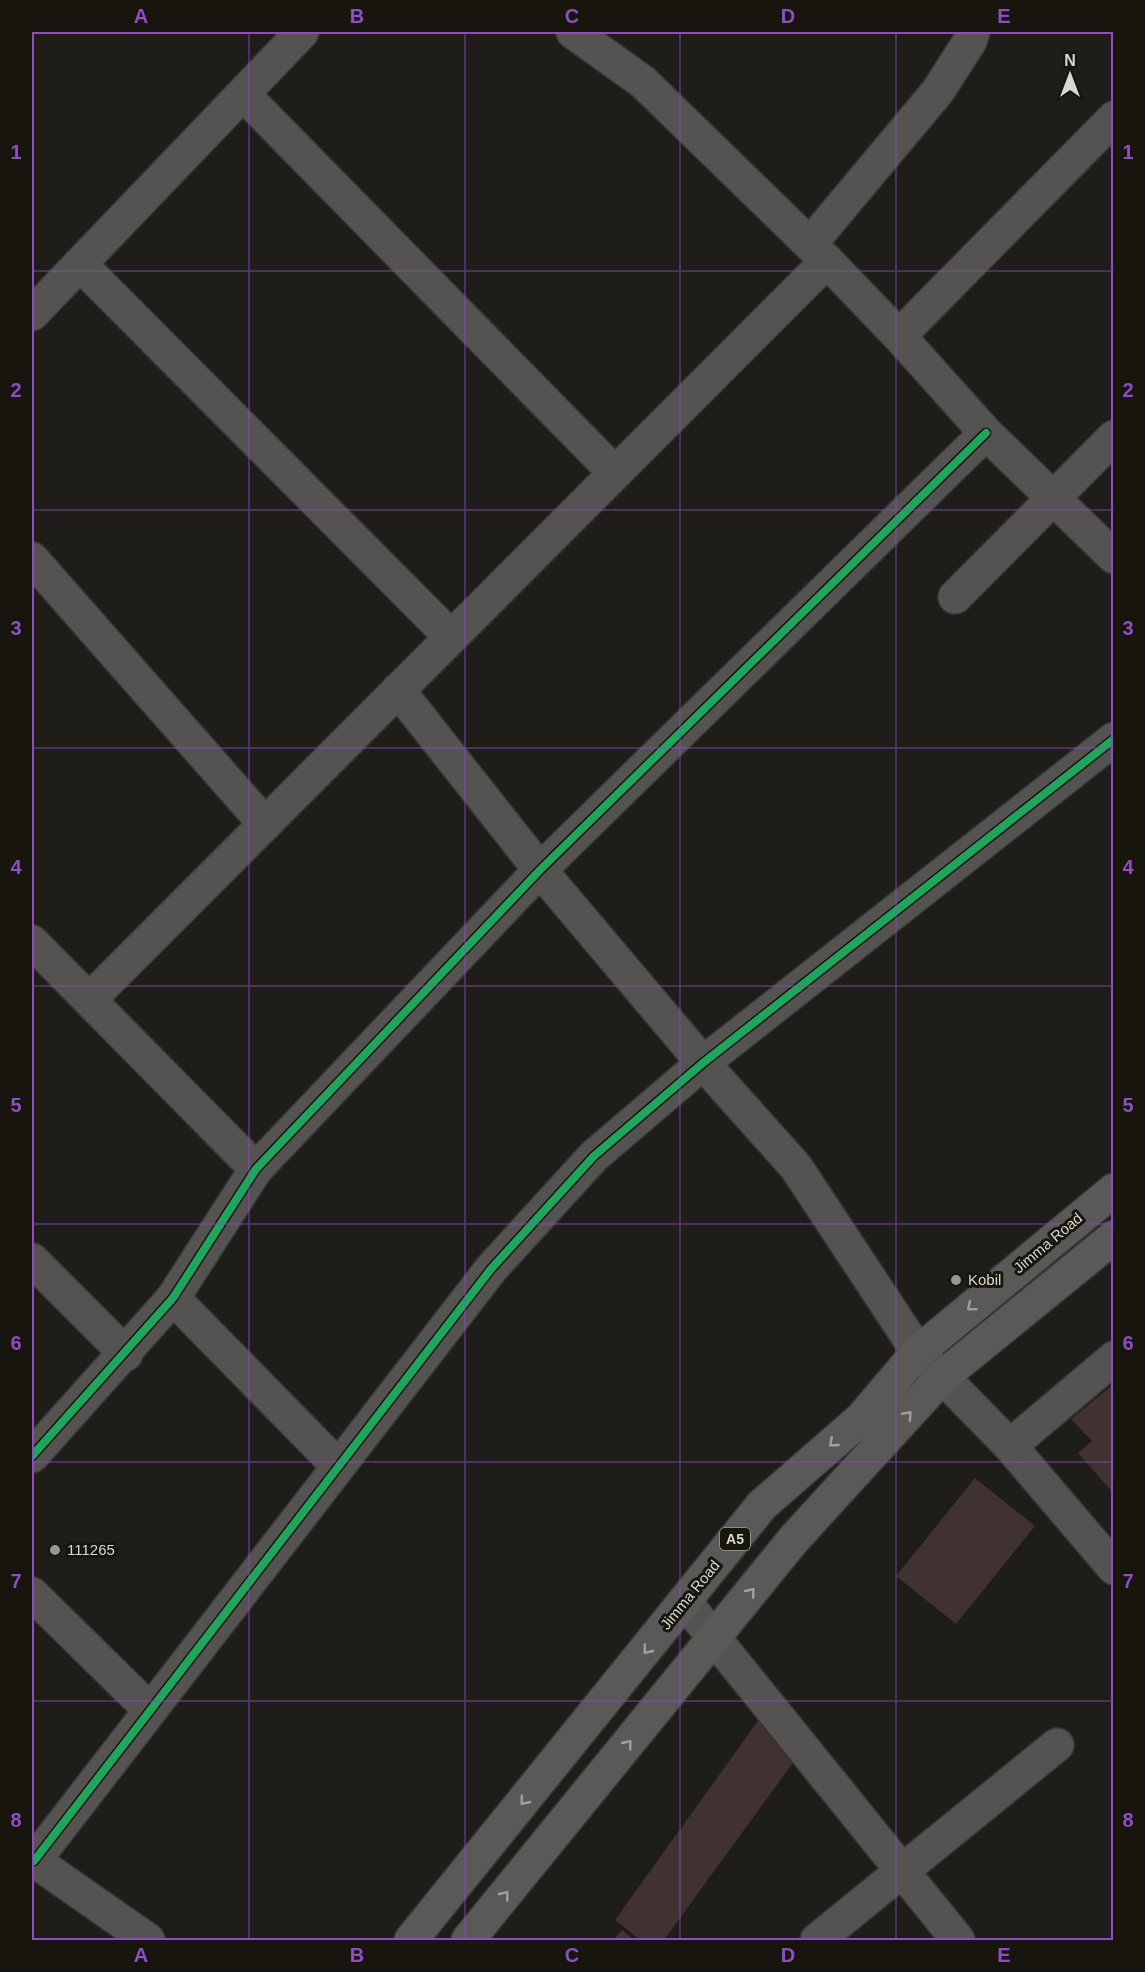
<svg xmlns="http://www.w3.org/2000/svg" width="1145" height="1972" viewBox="0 0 1145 1972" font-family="Arial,sans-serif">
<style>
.building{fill:#3f3230}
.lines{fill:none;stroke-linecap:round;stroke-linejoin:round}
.street-casing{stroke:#373634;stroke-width:36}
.highway-casing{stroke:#373634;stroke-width:36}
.street{stroke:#545352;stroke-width:33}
.highway{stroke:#5b5958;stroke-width:33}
.cycleway-casing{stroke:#17150e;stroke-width:11}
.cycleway{stroke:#20a55d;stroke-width:8}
.oneway{stroke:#a09f9c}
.grid{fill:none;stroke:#8e4ec3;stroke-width:1.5;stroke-opacity:0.55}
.poi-dot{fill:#989792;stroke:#17150e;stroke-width:2}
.labels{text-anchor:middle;stroke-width:6;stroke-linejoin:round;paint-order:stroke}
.shield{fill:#17150e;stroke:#9f9e98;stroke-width:1.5}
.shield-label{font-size:14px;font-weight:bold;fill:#d9d8d3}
.street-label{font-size:15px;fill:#d9d8d3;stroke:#17150e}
.poi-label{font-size:15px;fill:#d9d8d3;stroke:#17150e;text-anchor:start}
.neatline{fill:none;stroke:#8e4ec3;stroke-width:2}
.grid-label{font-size:20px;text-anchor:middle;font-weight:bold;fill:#8e4ec3}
</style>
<rect width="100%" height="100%" fill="#1e1d19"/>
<g class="building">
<path d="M1114 1384V1494L1078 1453 1092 1441 1071 1419Z"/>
<path d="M975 1478 1035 1526 956 1624 896 1576Z"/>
<path d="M760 1718 803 1749 664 1940H640L615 1920Z"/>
<path d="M622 1930 635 1940H613Z"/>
</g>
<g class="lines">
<defs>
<g id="street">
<path d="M573 32 643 82 827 261 899 336 986 433 1114 557"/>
<path d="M243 94 615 473"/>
<path d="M810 244 938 91 970 41 973 32"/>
<path d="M80 264 451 637"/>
<path d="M32 314 302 32"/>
<path d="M899 336 1114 118"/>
<path d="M32 559 265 824"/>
<path d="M955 597 1114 437"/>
<path d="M398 690 540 870 703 1063 796 1167 918 1352 1010 1446 1114 1568"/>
<path d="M32 942 256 1169"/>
<path d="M90 999 827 261"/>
<path d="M32 1260 126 1354"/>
<path d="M173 1298 337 1465"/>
<path d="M1010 1446 1114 1358"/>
<path d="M32 1456 173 1298 256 1169 540 870 986 433"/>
<path d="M32 1594 150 1710"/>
<path d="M685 1602 958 1940"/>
<path d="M32 1859 148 1940"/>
<path d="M34 1861 491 1269 594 1156 703 1063 1114 739"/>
<path d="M817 1940 1057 1745"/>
</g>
<g id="highway">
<path d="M411 1940 762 1505 862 1418 918 1352 1114 1190"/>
<path d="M468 1940 794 1539 942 1377 1114 1237"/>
</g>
</defs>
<use href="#street" class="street-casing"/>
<use href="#highway" class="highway-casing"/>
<use href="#street" class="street"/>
<use href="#highway" class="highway"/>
<defs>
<g id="cycleway">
<path d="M32 1456 173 1298 256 1169 540 870 986 433"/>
<path d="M34 1861 491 1269 594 1156 703 1063 1114 739"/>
</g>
</defs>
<use href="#cycleway" class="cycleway-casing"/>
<use href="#cycleway" class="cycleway"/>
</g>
<defs><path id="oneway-chevron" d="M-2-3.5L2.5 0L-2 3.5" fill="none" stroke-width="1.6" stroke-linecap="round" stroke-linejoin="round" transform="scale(1.5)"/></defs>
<g class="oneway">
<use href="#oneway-chevron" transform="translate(971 1307) rotate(140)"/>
<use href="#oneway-chevron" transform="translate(908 1415) rotate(-48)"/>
<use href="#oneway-chevron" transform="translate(833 1443) rotate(139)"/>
<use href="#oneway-chevron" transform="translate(751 1592) rotate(-51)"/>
<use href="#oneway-chevron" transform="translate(647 1650) rotate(129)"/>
<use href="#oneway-chevron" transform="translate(628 1744) rotate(-51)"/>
<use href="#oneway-chevron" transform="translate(524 1801) rotate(129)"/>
<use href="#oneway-chevron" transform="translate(505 1895) rotate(-51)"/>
</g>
<path class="grid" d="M249 32V1940M465 32V1940M680 32V1940M896 32V1940M32 271H1114M32 510H1114M32 748H1114M32 986H1114M32 1224H1114M32 1462H1114M32 1701H1114"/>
<g class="poi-dot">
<circle cx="956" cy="1280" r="6"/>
<circle cx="55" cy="1550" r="6"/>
</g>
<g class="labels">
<rect class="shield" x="720" y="1528" width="30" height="22" rx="4.5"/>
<g class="shield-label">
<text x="735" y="1544">A5</text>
</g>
<g class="street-label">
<text transform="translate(1048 1243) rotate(-40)" y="5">Jimma Road</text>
<text transform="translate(690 1595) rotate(-51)" y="5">Jimma Road</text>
</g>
<g class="poi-label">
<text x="968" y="1285">Kobil</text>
<text x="67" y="1555">111265</text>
</g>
</g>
<rect width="1145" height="1972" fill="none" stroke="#17150e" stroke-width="66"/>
<g transform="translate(1070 75)" stroke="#17150e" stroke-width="4.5" paint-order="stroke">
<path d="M0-4.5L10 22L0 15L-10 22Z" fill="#d9d8d3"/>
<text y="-9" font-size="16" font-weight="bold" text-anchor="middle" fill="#d9d8d3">N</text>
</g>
<rect x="33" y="33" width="1079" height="1906" class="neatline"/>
<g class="grid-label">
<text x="141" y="23">A</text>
<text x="357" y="23">B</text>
<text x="572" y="23">C</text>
<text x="788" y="23">D</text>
<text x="1004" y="23">E</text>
<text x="16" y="159">1</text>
<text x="1128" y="159">1</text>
<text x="16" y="397">2</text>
<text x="1128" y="397">2</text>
<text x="16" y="635">3</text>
<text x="1128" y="635">3</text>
<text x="16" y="874">4</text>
<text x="1128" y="874">4</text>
<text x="16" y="1112">5</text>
<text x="1128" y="1112">5</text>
<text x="16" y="1350">6</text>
<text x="1128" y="1350">6</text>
<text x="16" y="1588">7</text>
<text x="1128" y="1588">7</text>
<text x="16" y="1827">8</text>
<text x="1128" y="1827">8</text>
<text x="141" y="1962">A</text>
<text x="357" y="1962">B</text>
<text x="572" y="1962">C</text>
<text x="788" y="1962">D</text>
<text x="1004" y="1962">E</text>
</g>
</svg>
